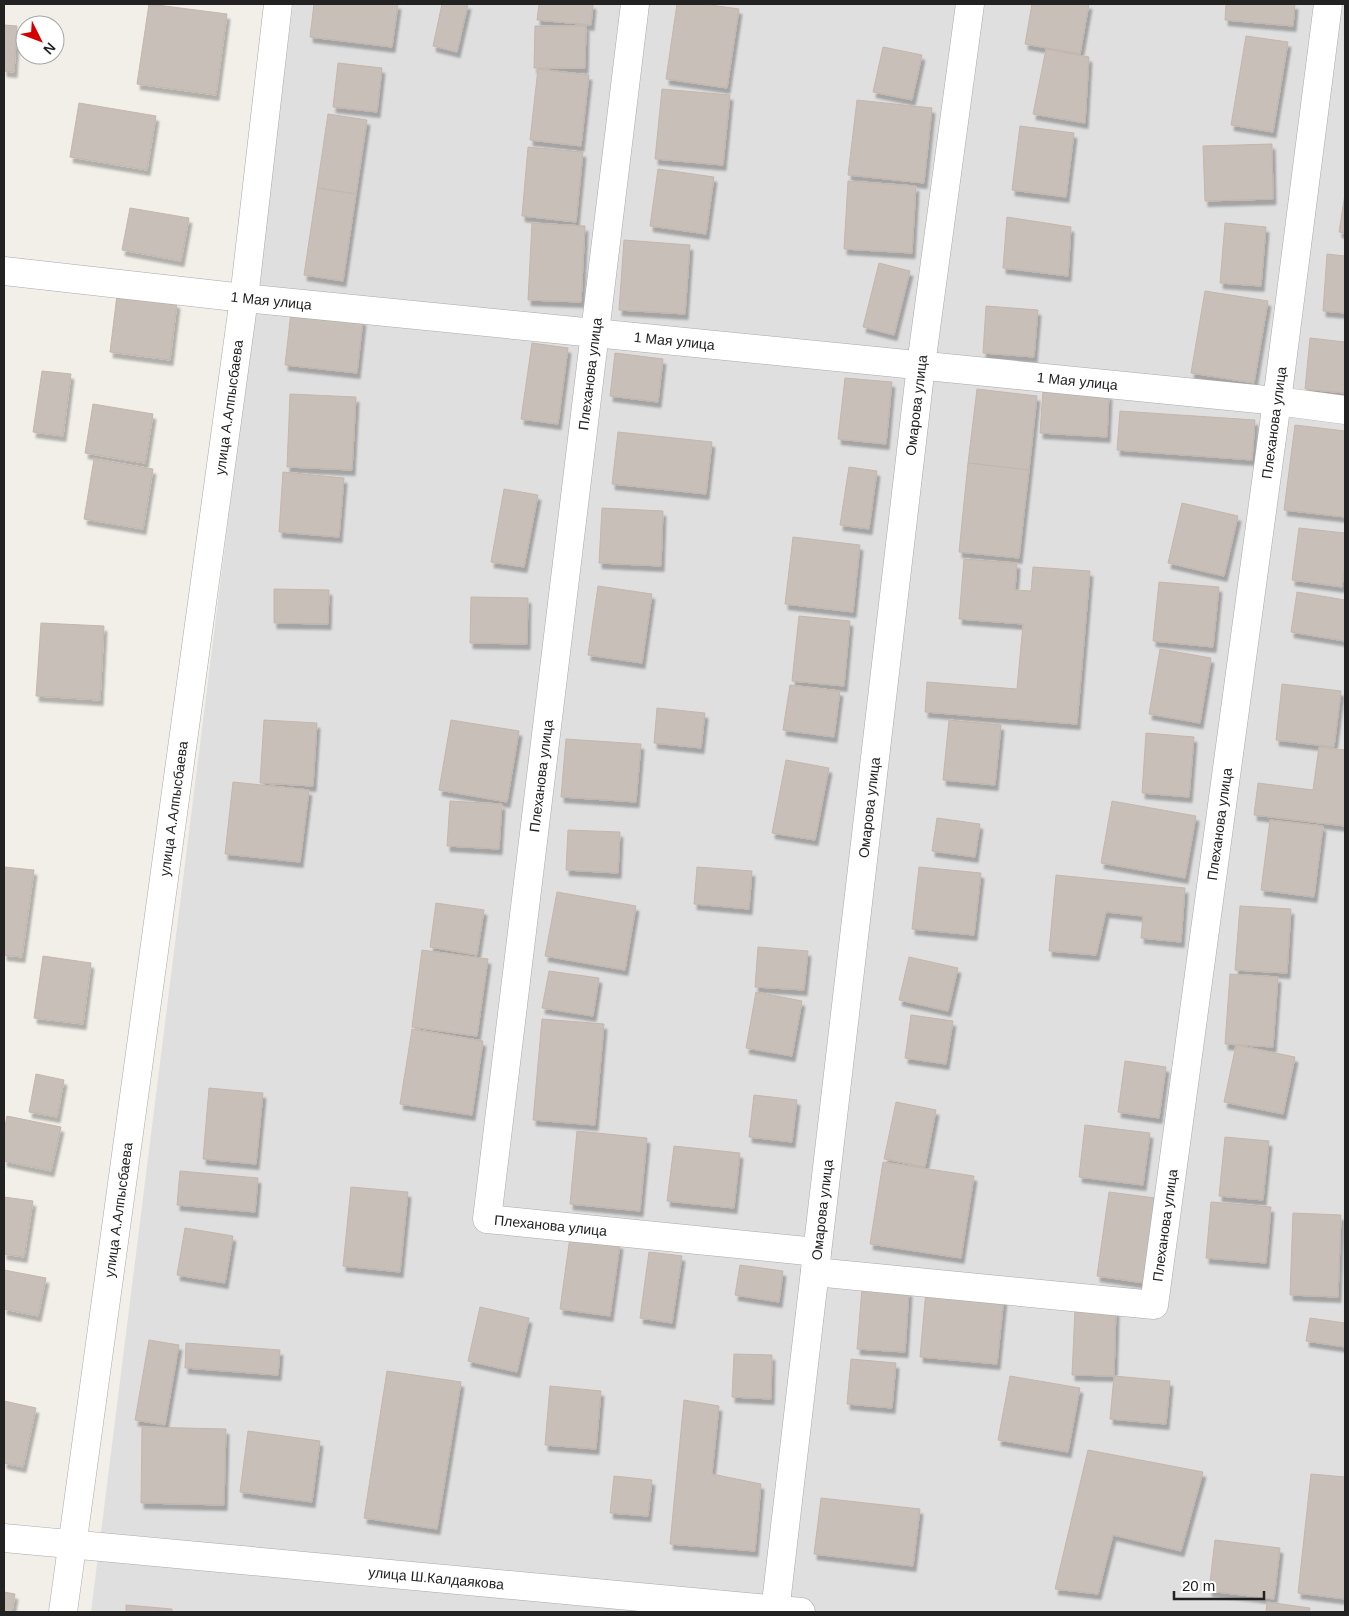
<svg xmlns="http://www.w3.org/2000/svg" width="1349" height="1616" viewBox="0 0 1349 1616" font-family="Helvetica,sans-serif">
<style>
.residential{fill:#e0dfdf}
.building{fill:#c7bfb8;stroke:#c4b6ab;filter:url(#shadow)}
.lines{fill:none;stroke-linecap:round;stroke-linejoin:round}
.minor-casing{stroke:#a9a9a9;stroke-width:29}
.minor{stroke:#fff;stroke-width:28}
.labels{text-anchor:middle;stroke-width:5;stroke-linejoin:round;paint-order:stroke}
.street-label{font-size:14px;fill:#222;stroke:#fff}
</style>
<defs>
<filter id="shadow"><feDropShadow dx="3" dy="5.5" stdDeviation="1" flood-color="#0004"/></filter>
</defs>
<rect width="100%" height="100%" fill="#f2efe9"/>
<path class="residential" d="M293 4H1345V1612H91Z"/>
<g class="building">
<path d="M149 4 227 14 216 95 137 84Z"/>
<path d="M314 4H398L392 47 310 37Z"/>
<path d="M442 4H468L457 52 433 46Z"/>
<path d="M539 4H593L591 25 537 20Z"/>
<path d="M677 4H703L739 9 727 88 666 79Z"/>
<path d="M1032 4H1089L1080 54 1025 44Z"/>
<path d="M1226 4H1295L1293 26 1225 20Z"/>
<path d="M4 25 17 26 14 72 4 71Z"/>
<path d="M535 26H586L585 68H534Z"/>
<path d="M1246 36 1288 42 1273 132 1231 125Z"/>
<path d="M883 47 922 55 912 100 873 92Z"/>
<path d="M1046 49 1089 57 1085 123 1033 114Z"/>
<path d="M338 63 382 68 377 112 333 107Z"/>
<path d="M538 69 589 75 581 146 530 140Z"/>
<path d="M662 89 730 95 723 165 655 159Z"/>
<path d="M857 100 932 108 924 183 848 175Z"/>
<path d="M79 103 156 116 147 170 70 157Z"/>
<path d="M328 114 367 120 356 194 317 188Z"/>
<path d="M1020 126 1074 133 1066 197 1012 190Z"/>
<path d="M1272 144 1273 199 1205 201 1203 146Z"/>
<path d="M528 147 583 152 576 222 522 216Z"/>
<path d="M658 169 714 177 706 234 650 226Z"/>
<path d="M848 181 916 186 912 253 844 249Z"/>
<path d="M317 188 356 194 343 281 304 275Z"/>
<path d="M1345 194V233L1339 232Z"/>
<path d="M130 208 189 218 181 261 122 250Z"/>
<path d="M1007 217 1071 227 1068 276 1003 268Z"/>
<path d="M532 223 585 226 581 302 528 300Z"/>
<path d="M1225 223 1266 227 1261 286 1220 283Z"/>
<path d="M624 240 690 245 685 314 619 310Z"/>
<path d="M1327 254 1345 256V313L1323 311Z"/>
<path d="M879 263 910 271 894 335 863 327Z"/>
<path d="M1205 291 1268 301 1254 383 1191 373Z"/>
<path d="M117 295 177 303 170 360 110 352Z"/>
<path d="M986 306 1038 310 1034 357 983 353Z"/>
<path d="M291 312 363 320 357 373 285 365Z"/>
<path d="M1310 338 1345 342V393L1305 389Z"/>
<path d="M532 343 568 348 558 424 521 419Z"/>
<path d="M615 353 663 359 658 402 610 396Z"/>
<path d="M42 371 71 374 63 436 33 432Z"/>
<path d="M845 378 892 382 886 444 838 439Z"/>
<path d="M977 389 1037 396 1029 470 968 463Z"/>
<path d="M1043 391 1109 394 1107 437 1040 433Z"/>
<path d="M290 394 356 397 352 470 287 467Z"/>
<path d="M93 404 153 414 145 463 85 453Z"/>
<path d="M1120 411 1255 420 1252 460 1117 450Z"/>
<path d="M1295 425 1345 431V517L1284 510Z"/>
<path d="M618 432 712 442 706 494 612 484Z"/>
<path d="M94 459 153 469 143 529 84 519Z"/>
<path d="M968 463 1029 470 1019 558 959 552Z"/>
<path d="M849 467 877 471 869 529 840 525Z"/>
<path d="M283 472 344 478 339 537 279 532Z"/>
<path d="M504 489 538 495 524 567 491 562Z"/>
<path d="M1182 503 1238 516 1224 576 1168 563Z"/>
<path d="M602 508 663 511 661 566 599 563Z"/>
<path d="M1299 528 1345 533V561L1342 587 1292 580Z"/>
<path d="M793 537 860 545 853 612 785 604Z"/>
<path d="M964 559 1017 563 1015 590 1031 591 1033 567 1090 571 1077 724 925 712 927 682 1017 689 1023 624 959 619Z"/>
<path d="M1159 582 1219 587 1213 647 1153 641Z"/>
<path d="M598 586 652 594 642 663 588 655Z"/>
<path d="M274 589 329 590 328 624 274 623Z"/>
<path d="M1297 592 1345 600V641L1291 632Z"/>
<path d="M471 597 528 598 527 644 470 643Z"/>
<path d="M799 616 850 621 844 686 792 681Z"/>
<path d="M41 623 104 626 100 700 36 696Z"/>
<path d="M1160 649 1211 658 1200 723 1149 714Z"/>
<path d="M1282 684 1341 691 1334 747 1276 740Z"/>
<path d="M790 685 840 691 834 737 783 730Z"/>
<path d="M657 708 705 713 701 748 654 743Z"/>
<path d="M264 720 317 723 313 786 260 783Z"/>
<path d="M451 720 519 731 507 802 439 790Z"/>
<path d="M949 720 1001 725 995 785 943 780Z"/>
<path d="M1146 733 1194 737 1189 797 1142 793Z"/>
<path d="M566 739 641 744 636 802 561 797Z"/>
<path d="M1319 747 1345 750V826L1254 815 1258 783 1313 790Z"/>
<path d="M786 760 829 768 815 840 772 833Z"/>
<path d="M233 782 309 790 300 862 225 854Z"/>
<path d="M450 801 502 804 499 849 447 846Z"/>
<path d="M1112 801 1196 816 1185 878 1101 863Z"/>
<path d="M937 818 980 824 975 857 932 851Z"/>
<path d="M1270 820 1323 826 1314 897 1261 890Z"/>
<path d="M568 830 620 832 618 873 566 870Z"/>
<path d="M4 867 34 870 22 957 4 955Z"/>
<path d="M697 867 752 871 749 909 694 904Z"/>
<path d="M919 867 981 873 974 935 912 929Z"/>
<path d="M1056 875 1185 888 1181 942 1141 938 1143 916 1106 912 1096 955 1049 951Z"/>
<path d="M557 892 636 906 625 970 545 956Z"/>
<path d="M436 903 484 910 477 955 430 947Z"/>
<path d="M1240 906 1291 909 1287 973 1235 970Z"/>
<path d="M758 947 808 951 804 990 755 987Z"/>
<path d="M422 950 488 959 477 1036 412 1027Z"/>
<path d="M43 956 91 963 83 1024 34 1018Z"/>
<path d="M909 957 958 968 948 1011 899 1000Z"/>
<path d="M549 971 599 978 593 1016 542 1008Z"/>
<path d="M1230 974 1278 977 1273 1047 1225 1044Z"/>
<path d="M756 992 802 1001 792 1056 746 1048Z"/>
<path d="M911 1015 953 1021 946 1064 905 1058Z"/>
<path d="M542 1019 604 1024 595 1125 533 1120Z"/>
<path d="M412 1029 483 1041 472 1115 400 1104Z"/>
<path d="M1236 1045 1295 1057 1283 1114 1224 1102Z"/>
<path d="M1125 1061 1166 1067 1159 1118 1118 1112Z"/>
<path d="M36 1074 64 1080 57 1117 29 1112Z"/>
<path d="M209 1088 263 1093 256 1164 203 1159Z"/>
<path d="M754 1095 797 1100 792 1142 749 1137Z"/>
<path d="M896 1102 936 1110 925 1167 884 1159Z"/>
<path d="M7 1116 61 1127 51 1171 4 1161V1132Z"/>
<path d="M1085 1125 1150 1133 1143 1185 1079 1177Z"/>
<path d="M577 1131 647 1138 640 1211 570 1204Z"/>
<path d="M1225 1137 1269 1141 1263 1200 1219 1196Z"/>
<path d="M674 1146 740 1153 734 1208 667 1201Z"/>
<path d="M883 1162 974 1176 961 1258 870 1244Z"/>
<path d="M180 1171 258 1178 255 1212 177 1205Z"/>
<path d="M351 1187 408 1192 400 1272 343 1266Z"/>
<path d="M1109 1192 1155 1198 1144 1283 1097 1276Z"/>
<path d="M4 1197 33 1201 24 1257 4 1254Z"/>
<path d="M1211 1202 1271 1207 1266 1263 1206 1258Z"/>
<path d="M1293 1213 1341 1215 1338 1297 1290 1295Z"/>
<path d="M185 1228 233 1236 225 1283 177 1275Z"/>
<path d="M570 1237 620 1244 610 1316 560 1309Z"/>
<path d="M649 1252 682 1256 672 1323 640 1318Z"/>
<path d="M740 1265 783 1271 779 1302 735 1295Z"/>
<path d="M4 1270 46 1278 38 1316 4 1309Z"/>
<path d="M862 1288 909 1291 905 1352 857 1349Z"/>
<path d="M926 1290 1004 1297 997 1364 920 1357Z"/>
<path d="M480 1307 529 1318 517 1372 468 1361Z"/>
<path d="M1075 1309 1116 1310 1114 1376 1072 1375Z"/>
<path d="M1310 1318 1345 1323V1347L1306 1341Z"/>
<path d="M149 1340 179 1345 165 1425 135 1420Z"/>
<path d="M186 1343 280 1350 278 1375 185 1368Z"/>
<path d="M734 1354 772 1355 771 1399 732 1397Z"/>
<path d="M851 1359 896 1363 892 1408 847 1404Z"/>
<path d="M387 1371 461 1382 437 1529 364 1518Z"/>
<path d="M1010 1376 1080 1388 1068 1452 998 1440Z"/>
<path d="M1114 1376 1170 1381 1166 1424 1110 1419Z"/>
<path d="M550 1386 601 1391 596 1449 545 1445Z"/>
<path d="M684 1400 719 1406 712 1474 761 1484 755 1551 670 1544Z"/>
<path d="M4 1401 36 1408 23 1467 4 1463Z"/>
<path d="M142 1427 226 1429 224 1505 141 1503Z"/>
<path d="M248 1431 320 1441 312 1502 240 1492Z"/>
<path d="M1088 1450 1203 1472 1181 1551 1113 1535 1098 1594 1055 1589Z"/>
<path d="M1311 1474 1345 1477V1599L1298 1593Z"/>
<path d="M614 1476 652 1480 648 1516 610 1513Z"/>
<path d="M821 1498 920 1509 913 1566 814 1554Z"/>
<path d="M1215 1540 1280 1548 1274 1599 1209 1591Z"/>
<path d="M4 1592 15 1594 12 1612H4Z"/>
<path d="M1267 1602 1310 1608 1309 1612H1266Z"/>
<path d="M126 1605 172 1609V1612H126Z"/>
</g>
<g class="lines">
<defs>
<g id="minor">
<path id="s1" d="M635 4 487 1219 817 1252"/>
<path id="s2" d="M4 271 244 298 1277 401 1345 410"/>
<path id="s3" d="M815 1272 1154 1305 1277 401 1328 4"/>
<path id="s4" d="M4 1538 801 1612"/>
<path id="s5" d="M63 1612 244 298 278 4"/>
<path id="s6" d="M775 1612 921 365 970 4"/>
</g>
</defs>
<use href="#minor" class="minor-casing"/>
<use href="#minor" class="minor"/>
</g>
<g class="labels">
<g class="street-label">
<text dy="5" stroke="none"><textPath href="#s2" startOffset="269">1 Мая улица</textPath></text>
<text dy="5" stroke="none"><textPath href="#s2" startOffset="674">1 Мая улица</textPath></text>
<text transform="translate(590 374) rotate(-83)" y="5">Плеханова улица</text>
<text dy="5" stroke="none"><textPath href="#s2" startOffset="1079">1 Мая улица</textPath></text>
<text dy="5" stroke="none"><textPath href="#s6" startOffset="1215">Омарова улица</textPath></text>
<text dy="5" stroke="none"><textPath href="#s5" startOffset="1216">улица А.Алпысбаева</textPath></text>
<text dy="5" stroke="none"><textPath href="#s3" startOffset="1231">Плеханова улица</textPath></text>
<text transform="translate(541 776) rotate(-83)" y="5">Плеханова улица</text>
<text dy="5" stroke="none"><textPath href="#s5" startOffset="811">улица А.Алпысбаева</textPath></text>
<text dy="5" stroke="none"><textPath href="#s6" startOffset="810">Омарова улица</textPath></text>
<text dy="5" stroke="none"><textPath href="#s3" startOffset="826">Плеханова улица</textPath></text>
<text dy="5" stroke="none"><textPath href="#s5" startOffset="406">улица А.Алпысбаева</textPath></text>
<text dy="5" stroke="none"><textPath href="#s6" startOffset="405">Омарова улица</textPath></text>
<text dy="5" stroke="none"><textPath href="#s3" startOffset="421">Плеханова улица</textPath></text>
<text dy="5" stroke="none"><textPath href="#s1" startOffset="1288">Плеханова улица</textPath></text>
<text dy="5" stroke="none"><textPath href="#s4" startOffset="434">улица Ш.Калдаякова</textPath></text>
</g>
</g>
<rect width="1349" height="1616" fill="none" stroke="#222222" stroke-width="10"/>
<g transform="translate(40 40) rotate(132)"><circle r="24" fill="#ffffff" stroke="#a7a7a7"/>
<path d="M0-4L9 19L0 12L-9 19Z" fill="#d40000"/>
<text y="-8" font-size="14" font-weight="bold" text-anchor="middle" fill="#222222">N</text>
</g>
<path d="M1174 1591v8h90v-8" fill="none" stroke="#222222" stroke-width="2.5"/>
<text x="1182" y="1591" font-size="15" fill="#222222" stroke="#ffffff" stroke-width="4" paint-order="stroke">20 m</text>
</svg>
